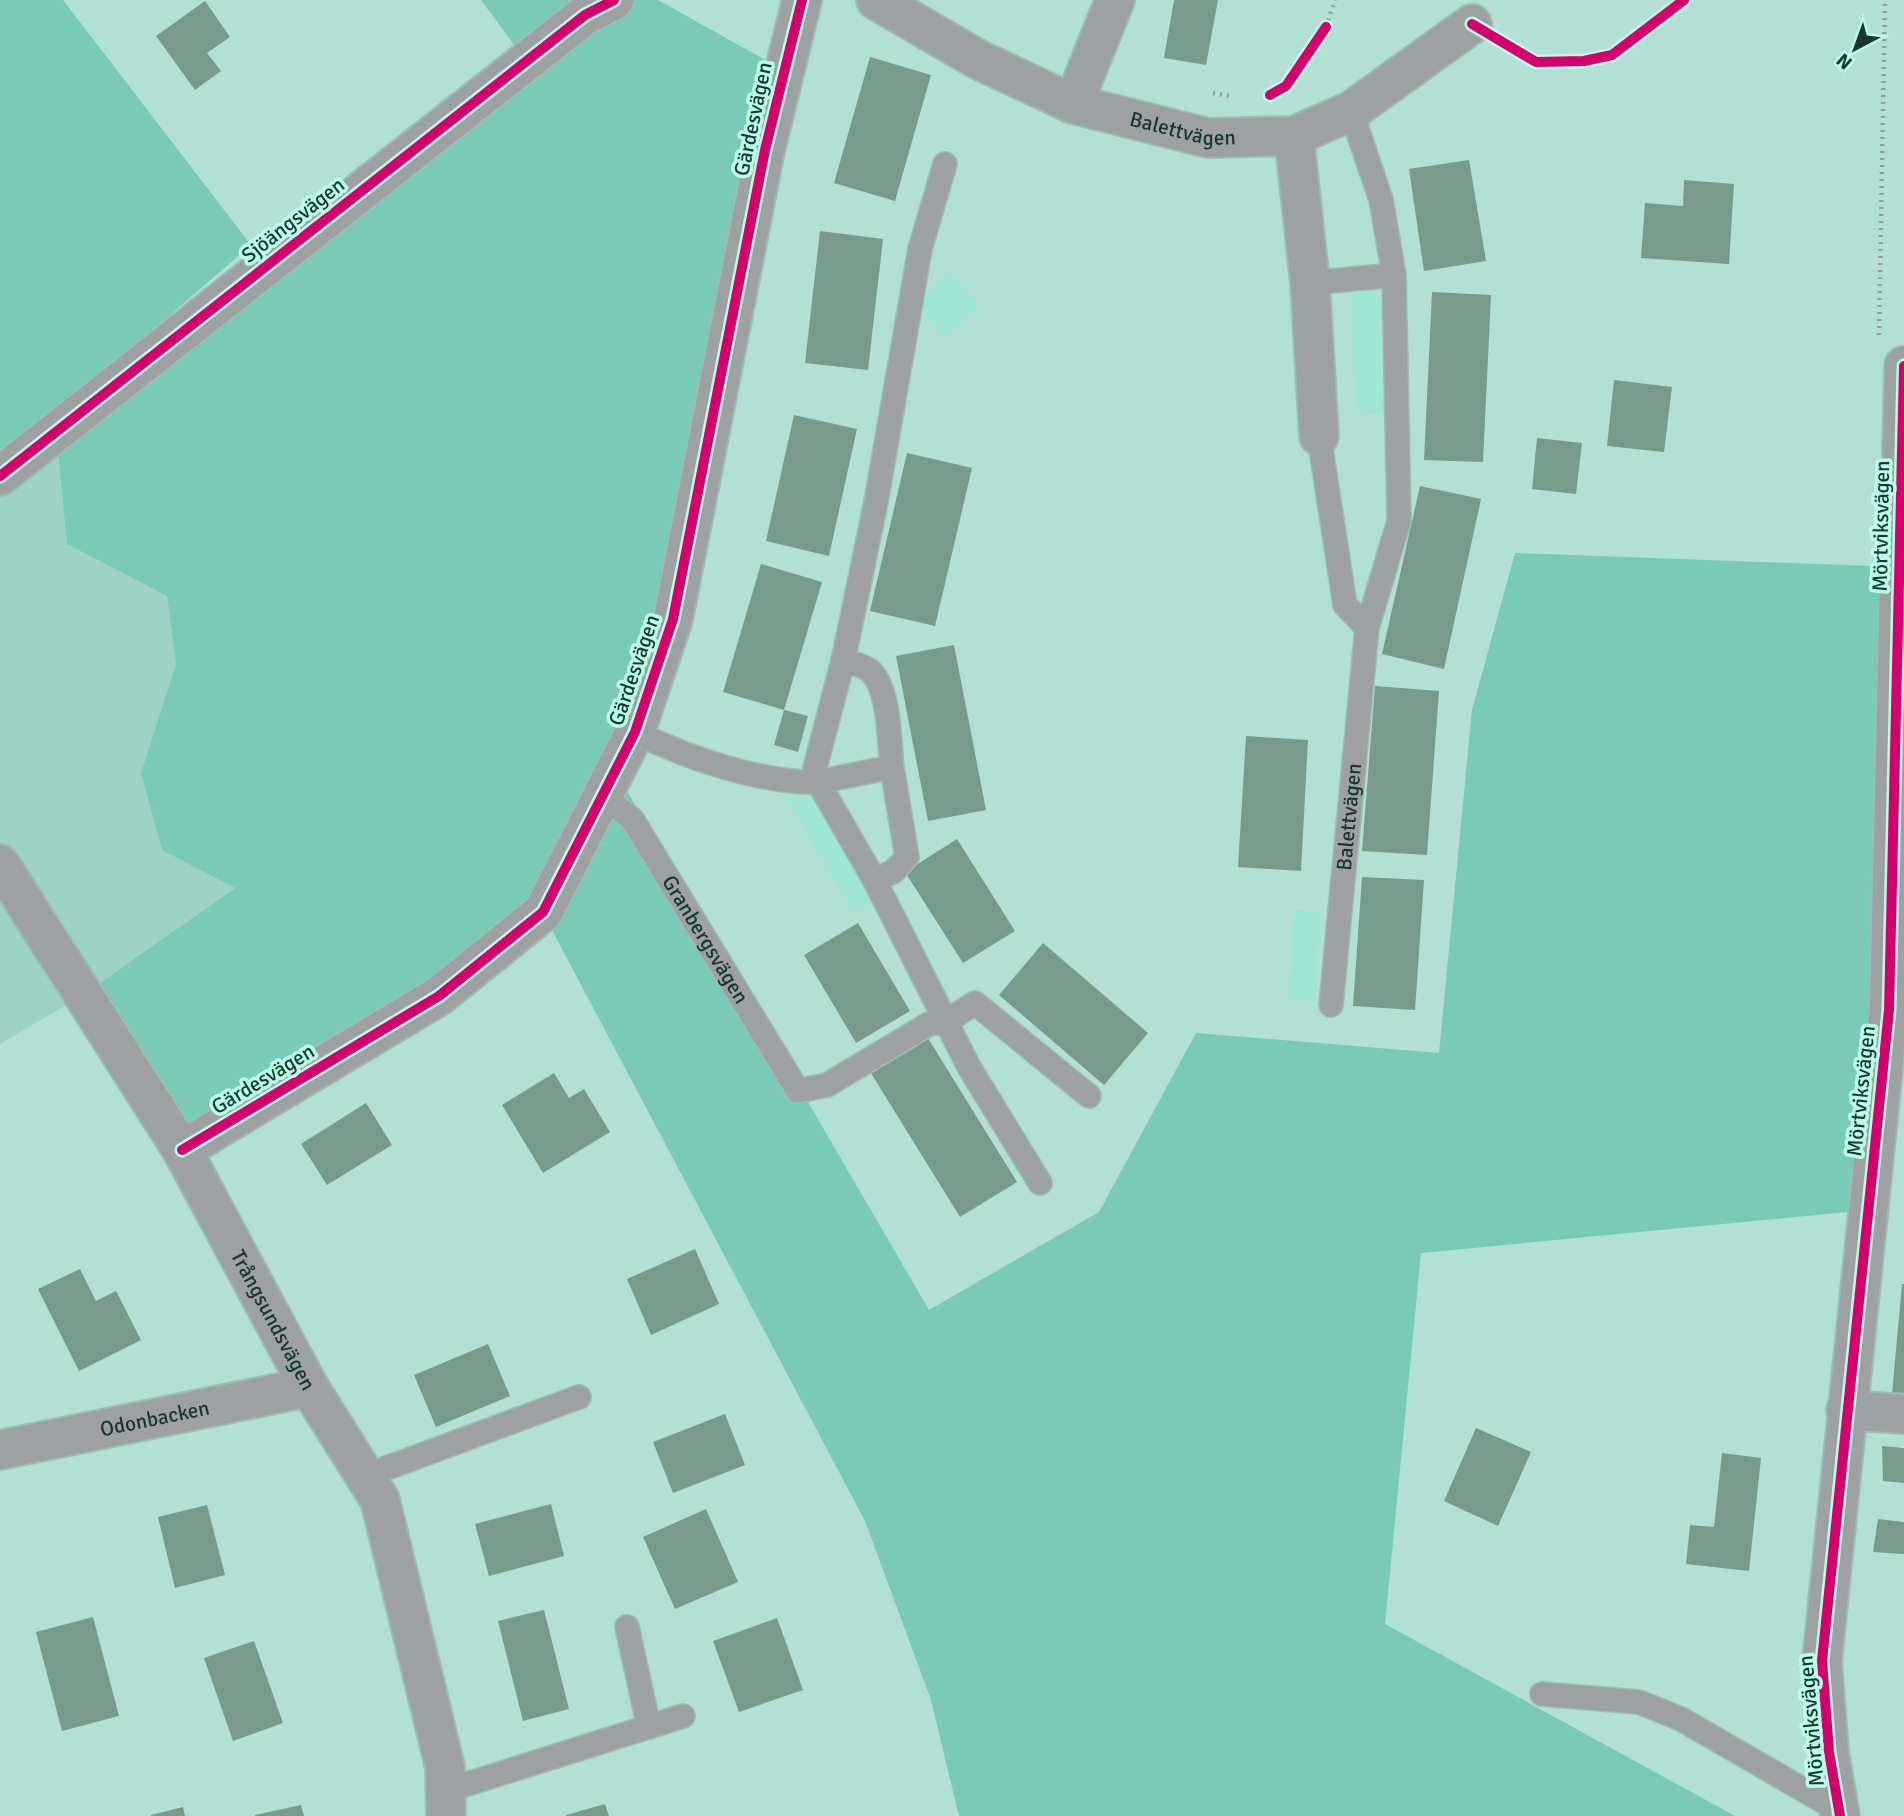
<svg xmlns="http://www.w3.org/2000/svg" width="1904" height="1816" viewBox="0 0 1904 1816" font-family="Signika,sans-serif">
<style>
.built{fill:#9fe7d4}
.green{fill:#9cd3c4}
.forest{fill:#79cab6}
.building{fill:#789b8d}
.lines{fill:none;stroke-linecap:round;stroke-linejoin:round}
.service-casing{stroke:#9abeb5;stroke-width:26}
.minor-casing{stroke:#9abeb5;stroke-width:42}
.path{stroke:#929f9c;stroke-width:4.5;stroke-dasharray:2 5;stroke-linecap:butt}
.service{stroke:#9ea1a1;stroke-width:23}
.minor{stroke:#9ea1a1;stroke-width:38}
.cycleway-casing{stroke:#bbfce9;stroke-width:15}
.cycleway{stroke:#d6006c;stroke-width:10}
.labels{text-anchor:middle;stroke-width:7;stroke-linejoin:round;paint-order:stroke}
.street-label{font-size:21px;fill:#15382f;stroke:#bbfce9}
</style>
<rect width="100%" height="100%" fill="#b3e0d4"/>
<g class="built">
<path d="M951 272 980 307 943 338 914 302Z"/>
<path d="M1378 291 1385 413 1357 414 1349 293Z"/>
<path d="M808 780 877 900 853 914 784 794Z"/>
<path d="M1294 909 1320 910 1314 1001 1289 999Z"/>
</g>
<path class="green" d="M56 432 67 544 167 596 176 664 141 773 235 888 83 995 0 1044V476Z"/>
<g class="forest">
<path d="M0 0H63L251 245 0 462Z"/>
<path d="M481 0H658L783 70 673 619 616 772 929 1310 1099 1212 1196 1033 1439 1053 1472 710 1515 553 1900 567 1868 1210 1421 1253 1385 1624 1735 1816H959L931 1700 865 1521 543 913 182 1150 83 995 235 888 162 850 141 773 176 664 167 596 67 544 56 432 526 61Z"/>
</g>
<g class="building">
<path d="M1174 0H1218L1206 65 1164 58Z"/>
<path d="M205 1 230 37 207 53 221 71 195 90 156 36Z"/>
<path d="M870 57 931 75 895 201 834 183Z"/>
<path d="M1469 160 1486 261 1424 271 1409 169Z"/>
<path d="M1684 180 1734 184 1729 264 1641 258 1645 203 1683 206Z"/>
<path d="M820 231 883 239 868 370 805 363Z"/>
<path d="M1432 292 1491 295 1483 462 1424 460Z"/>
<path d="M1614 380 1672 387 1664 452 1607 446Z"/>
<path d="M794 415 857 429 829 556 766 541Z"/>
<path d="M1537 438 1582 443 1576 494 1532 489Z"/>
<path d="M907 453 972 468 935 626 870 611Z"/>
<path d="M1420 486 1481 499 1444 669 1382 654Z"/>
<path d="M761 564 822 582 784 710 723 692Z"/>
<path d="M954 645 986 810 928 821 896 656Z"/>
<path d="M1375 686 1439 691 1427 855 1362 851Z"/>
<path d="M784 710 808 716 798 752 774 745Z"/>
<path d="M1246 736 1308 740 1301 871 1238 867Z"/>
<path d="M957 839 1015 931 963 963 905 872Z"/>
<path d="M1362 877 1424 880 1415 1010 1353 1006Z"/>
<path d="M858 923 910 1011 856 1043 804 955Z"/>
<path d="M1043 943 1148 1033 1104 1085 999 995Z"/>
<path d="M926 1035 1017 1182 960 1217 869 1070Z"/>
<path d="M554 1073 569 1098 584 1089 610 1132 543 1173 502 1105Z"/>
<path d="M366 1103 392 1145 327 1185 301 1144Z"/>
<path d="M695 1249 719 1304 651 1335 627 1279Z"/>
<path d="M80 1269 96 1301 116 1291 141 1340 79 1371 38 1289Z"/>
<path d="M1902 1284H1904V1396L1892 1394Z"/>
<path d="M488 1344 510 1396 436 1427 414 1375Z"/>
<path d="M725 1414 745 1465 673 1493 653 1442Z"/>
<path d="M1476 1428 1531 1452 1498 1526 1444 1501Z"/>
<path d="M1882 1446 1904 1448V1483L1883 1481Z"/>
<path d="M1722 1453 1761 1458 1749 1571 1686 1564 1690 1525 1714 1527Z"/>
<path d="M551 1504 564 1556 489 1576 475 1524Z"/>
<path d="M207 1505 225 1575 175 1588 158 1517Z"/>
<path d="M706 1509 738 1582 675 1609 643 1537Z"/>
<path d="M1878 1519 1904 1522V1554L1873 1552Z"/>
<path d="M544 1610 569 1709 523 1721 498 1621Z"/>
<path d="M93 1617 119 1716 62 1731 36 1632Z"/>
<path d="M777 1618 803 1690 739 1712 713 1641Z"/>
<path d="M254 1641 283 1723 233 1741 204 1658Z"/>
<path d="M605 1804 609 1816H566V1815Z"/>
<path d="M301 1805 304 1816H255V1815Z"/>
<path d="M183 1807 185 1816H151V1815Z"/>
</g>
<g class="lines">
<defs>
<g id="service">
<path d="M1310 283 1394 275"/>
<path d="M1319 436 1345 605 1367 628"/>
<path d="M843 661C851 663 863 665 869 670 890 687 889 742 892 767L818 782 875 881 894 871 907 857 892 767"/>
<path d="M635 732C687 758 760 783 818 782L815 768 843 661 876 502 920 249 945 164"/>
<path id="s1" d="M603 796 632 819 798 1091 827 1085 929 1024 945 1022 975 1003 1089 1096"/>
<path d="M875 881 969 1067 1040 1183"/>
<path id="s2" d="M1331 1005 1367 628 1399 521 1394 275 1381 200 1351 111"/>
<path d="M365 1476 579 1397"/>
<path d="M627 1627 649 1727"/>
<path d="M1542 1694 1639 1702 1681 1719 1840 1811"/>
<path d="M445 1791 683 1716"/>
</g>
<g id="minor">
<path id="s3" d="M876 0 979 60 1073 104 1208 138 1294 136 1351 111 1472 24"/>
<path d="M1073 104 1115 0"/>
<path d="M1294 136 1310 283 1319 436"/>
<path d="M0 476 585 15 614 0"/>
<path id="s4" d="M0 864 182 1150 309 1387 380 1500 445 1767 446 1816"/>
<path d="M182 1150 439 996 543 912 635 732 673 619 765 150 802 0"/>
<path d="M1846 1410 1904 1414"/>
<path id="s5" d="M0 1450 309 1387"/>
<path d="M1840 1816 1829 1752 1822 1661 1889 1010 1904 366"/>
</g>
</defs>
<use href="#service" class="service-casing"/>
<use href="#minor" class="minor-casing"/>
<g class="path">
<path d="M1326 27 1335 0"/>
<path d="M1213 93 1229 96"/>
<path d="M1879 335 1885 0"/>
</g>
<use href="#service" class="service"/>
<use href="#minor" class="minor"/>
<defs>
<g id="cycleway">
<path d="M1472 24 1536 62 1584 61 1612 55 1684 0"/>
<path d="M1270 95 1286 86 1326 27"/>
<path d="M0 476 585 15 614 0"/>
<path d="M182 1150 439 996 543 912 635 732 673 619 765 150 802 0"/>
<path d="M1840 1816 1829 1752 1822 1661 1889 1010 1904 366"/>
</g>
</defs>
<use href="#cycleway" class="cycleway-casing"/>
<use href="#cycleway" class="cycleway"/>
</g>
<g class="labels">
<g class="street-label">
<text transform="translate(753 119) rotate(-78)" y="7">Gärdesvägen</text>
<text dy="7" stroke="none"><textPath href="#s3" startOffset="336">Balettvägen</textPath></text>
<text transform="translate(293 220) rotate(-38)" y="7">Sjöängsvägen</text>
<text transform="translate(1881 526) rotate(-89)" y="7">Mörtviksvägen</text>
<text transform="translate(634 670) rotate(-71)" y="7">Gärdesvägen</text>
<text dy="7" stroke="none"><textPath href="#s2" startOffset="189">Balettvägen</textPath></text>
<text dy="7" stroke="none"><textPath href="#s1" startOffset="178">Granbergsvägen</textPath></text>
<text transform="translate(263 1079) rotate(-31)" y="7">Gärdesvägen</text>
<text transform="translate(1861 1091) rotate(-84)" y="7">Mörtviksvägen</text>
<text dy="7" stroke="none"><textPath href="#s4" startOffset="532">Trångsundsvägen</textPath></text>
<text dy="7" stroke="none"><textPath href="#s5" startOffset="158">Odonbacken</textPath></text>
<text transform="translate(1811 1721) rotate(-95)" y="7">Mörtviksvägen</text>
</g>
</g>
<g transform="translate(1855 49) rotate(221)" stroke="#bbfce9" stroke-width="5" paint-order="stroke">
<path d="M0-5L12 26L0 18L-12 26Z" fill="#15382f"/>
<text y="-10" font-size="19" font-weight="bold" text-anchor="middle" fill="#15382f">N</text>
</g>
</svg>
